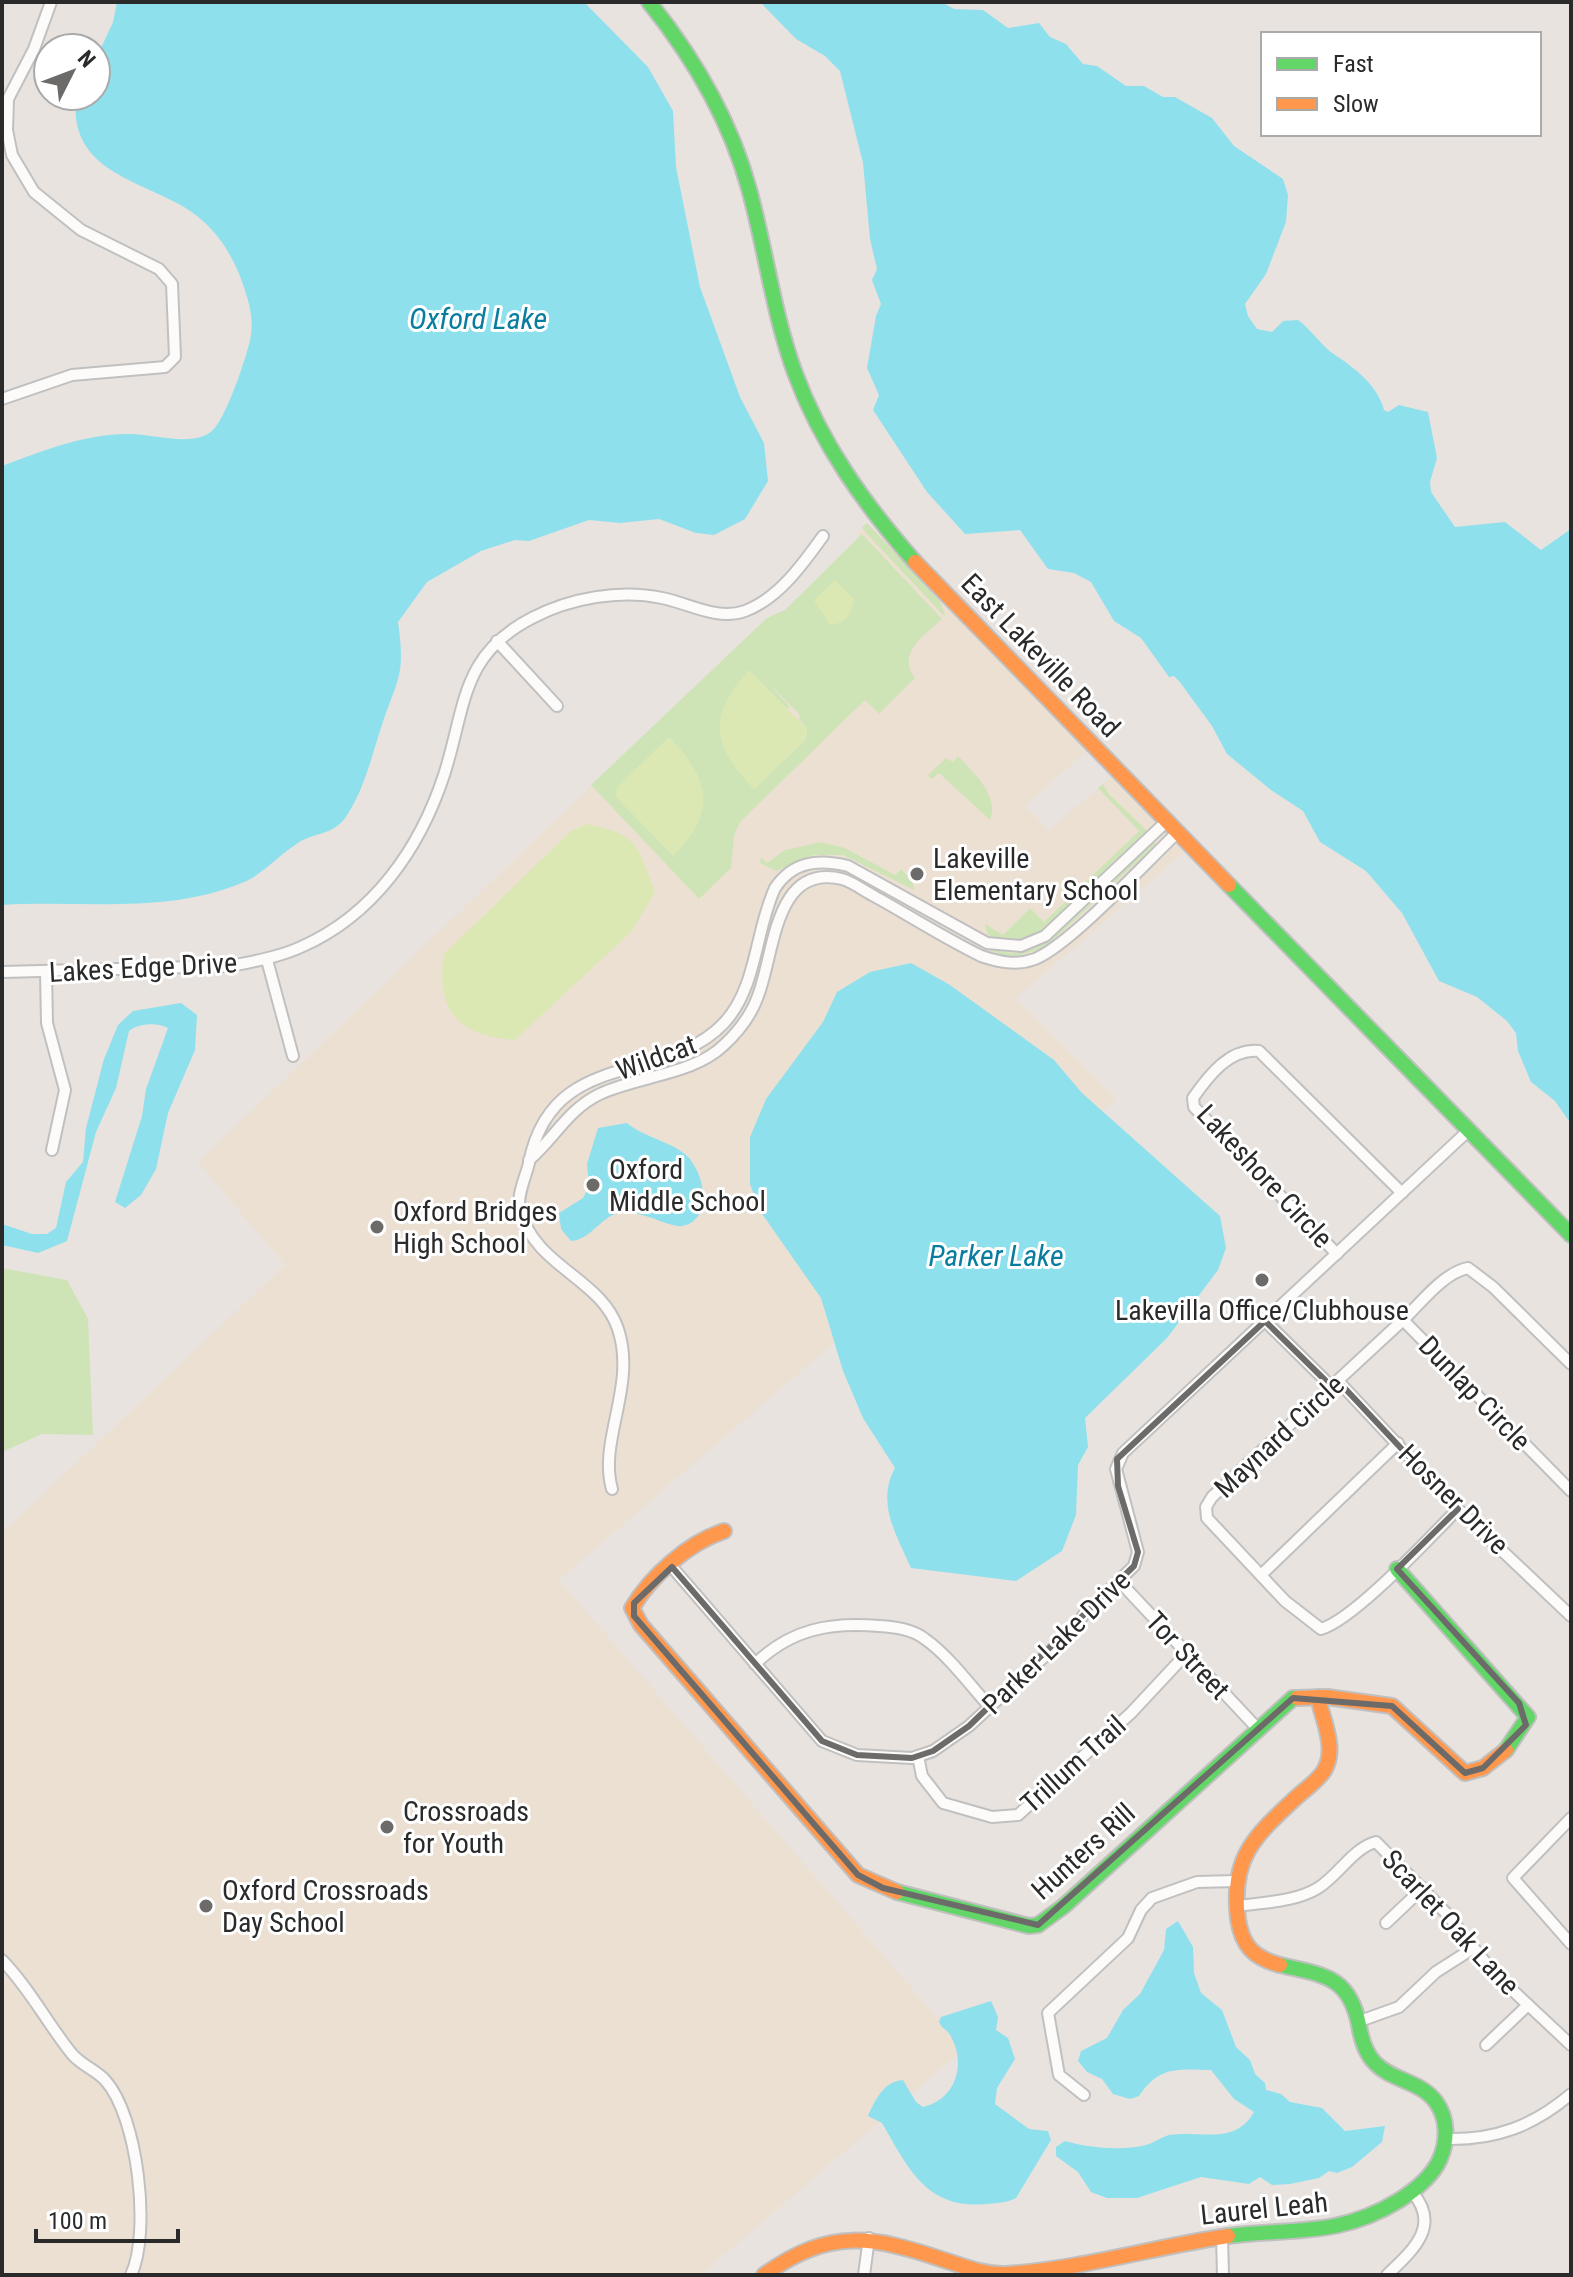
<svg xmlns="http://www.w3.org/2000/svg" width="1573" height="2277" viewBox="0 0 1573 2277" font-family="'Roboto Condensed',sans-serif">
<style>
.education{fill:#ece0d3}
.green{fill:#cfe4b6;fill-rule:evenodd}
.pitch{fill:#dbe8b4}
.water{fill:#8fe0ed}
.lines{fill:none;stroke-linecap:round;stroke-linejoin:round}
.street-casing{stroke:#c1c0c1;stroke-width:14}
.fast-casing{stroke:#c1c0c1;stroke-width:18}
.slow-casing{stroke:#c1c0c1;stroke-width:18}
.street{stroke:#fcfbfa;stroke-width:10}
.fast{stroke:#63d668;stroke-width:14}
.slow{stroke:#ff974d;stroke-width:14}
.marked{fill:none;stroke:#6c6b69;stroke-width:6;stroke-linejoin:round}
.poi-dot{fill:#6c6b69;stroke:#fff;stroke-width:3}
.labels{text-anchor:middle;stroke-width:6;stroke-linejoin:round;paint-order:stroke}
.street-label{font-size:28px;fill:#2a2a2a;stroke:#fff}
.poi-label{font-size:28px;fill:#2a2a2a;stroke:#fff;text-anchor:start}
.water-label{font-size:30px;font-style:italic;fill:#097d9f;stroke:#fff}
</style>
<rect width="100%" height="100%" fill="#e8e3df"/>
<path class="education" d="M867 523 1090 748 1025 806 1049 830 1115 774 1188 849 1016 998 1116 1099 559 1580 964 2049 701 2275H2V1533L285 1265 198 1162 767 618 785 610 861 538 856 533Z"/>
<g class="green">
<path d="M867 523 940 601 946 618 865 532 862 527Z"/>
<path d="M862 534 942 619C925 635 896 653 915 678L879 714 865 700 740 822 734 836 731 868 699 899 591 785 767 618 785 610ZM749 670 787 709 789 706 763 678 800 715 799 719 807 729 806 739 754 789Z"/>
<path d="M958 756C973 772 1000 796 990 820L939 773 932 779 928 775 946 758 953 762Z"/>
<path d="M1103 784 1108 793 1147 831 1038 934C1019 942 1006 944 987 934L985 924 1003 935 1030 908 1044 922 1139 831 1098 788Z"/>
<path d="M1152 841 1156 844 1045 948 1011 958 980 947 982 944C998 952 1013 956 1030 950 1057 942 1128 864 1152 841Z"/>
<path d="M821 842 845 848 895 875 901 869 912 881 914 890 843 855H813L776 871 760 863 761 857 767 863 785 850Z"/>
<path d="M2 1268 67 1280 88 1319 93 1435 42 1434 2 1452Z"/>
</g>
<g class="pitch">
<path d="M835 580 854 599C850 616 848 622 830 625L814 600Z"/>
<path d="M749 670 807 729 806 739 754 789C712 746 707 715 749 670Z"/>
<path d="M669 737C711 780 717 812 673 856L616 797 617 787Z"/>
<path d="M586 824C638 834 637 844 655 892L631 932 515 1040C458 1036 435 1010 444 954L570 832Z"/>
</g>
<g class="water">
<path d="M117 2H584L648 67 673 111 676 167 700 287 740 397 764 443 768 481 745 519 714 535 696 533 659 519 620 523 589 520 529 541 515 540 481 551 427 582 398 622C406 678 397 678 381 728 371 758 364 791 345 818 332 836 314 832 298 843 280 854 263 874 244 882 167 915 82 900 2 905V466C41 451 88 433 130 434 153 434 194 448 213 430 226 418 248 354 251 335 254 314 247 296 240 276 228 247 212 224 184 207 136 179 68 170 76 96H96V59L113 22Z"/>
<path d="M760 2H942L954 9 983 10 1008 28 1039 23 1050 37 1066 44 1083 64 1097 66 1126 86H1144L1163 97H1175L1212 118 1234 146 1283 179 1288 195 1286 222 1266 274 1245 304 1248 316 1257 329 1272 332 1283 321 1298 320C1311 329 1321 346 1335 355 1355 368 1378 386 1384 410L1388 412 1399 405 1428 412 1437 458 1430 482 1431 492 1455 527 1505 522 1541 550 1571 529V1124L1555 1101 1531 1082 1518 1051 1516 1033 1507 1021 1477 997 1439 981 1402 913 1366 871 1320 842 1303 811 1271 790 1227 754 1212 726 1179 681 1174 676 1169 677 1141 638 1114 621 1091 582 1074 573 1048 569 1020 530 965 534 927 492 873 410 879 395 867 368 876 316 881 304 872 280 877 269 870 239 863 163 840 71 825 56 796 39Z"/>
<path d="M911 963 950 985 1054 1060 1082 1093 1220 1216 1226 1248 1218 1270 1167 1338 1085 1418 1088 1447 1078 1465 1076 1515 1062 1551 1016 1581 911 1568C896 1534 876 1503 895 1468L863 1418 843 1371 821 1298 760 1211 750 1184V1137L766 1099 823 1022 837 992 870 972Z"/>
<path d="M181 1003 197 1015 195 1050 168 1113 156 1169 141 1195 125 1208 115 1202 142 1116 146 1089 168 1028C158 1022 138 1023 129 1031L116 1088 96 1132 67 1241 38 1253 2 1245V1224L32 1234H47L56 1228 66 1182 83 1162 86 1128 104 1059 118 1025 133 1011Z"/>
<path d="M627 1123C643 1137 670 1141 686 1155 704 1171 715 1220 682 1226 671 1228 645 1212 624 1212 602 1213 592 1240 571 1241L561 1229 559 1213 583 1198 589 1187 587 1164 598 1128Z"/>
<path d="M1178 1921 1193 1947 1194 1973 1201 1993 1222 2010 1236 2047 1250 2060 1255 2074 1265 2083 1266 2090 1281 2094 1290 2102 1322 2108 1345 2131 1385 2126 1382 2142 1352 2167 1337 2173 1329 2171 1319 2178 1290 2184 1272 2185 1260 2177 1249 2184 1201 2177 1137 2198H1107L1091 2192 1078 2172 1056 2156V2147L1065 2141C1089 2148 1122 2151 1146 2145 1154 2143 1161 2137 1169 2135 1200 2130 1235 2146 1254 2112L1234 2099 1211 2070C1177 2069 1159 2066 1139 2096L1130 2099 1113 2094 1102 2079 1087 2072 1078 2061 1081 2051 1107 2038 1123 2010 1140 1994 1164 1950 1166 1929Z"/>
<path d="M991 2001 998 2017 996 2030 1008 2038 1015 2059 997 2088 995 2104 1029 2129 1048 2131 1051 2140 1016 2198C1006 2203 997 2203 986 2204 926 2210 907 2166 882 2123L868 2116C875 2100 884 2081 903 2080L916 2102 923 2107C956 2100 967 2063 950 2035 946 2028 941 2029 939 2021L941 2017Z"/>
</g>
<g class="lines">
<defs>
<g id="street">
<path d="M2 399 72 375 165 367 175 357 172 284 159 269 81 230 34 192 12 155 7 130 8 99 34 49 51 2"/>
<path d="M497 641 557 706"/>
<path d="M267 960 293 1056"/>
<path d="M2 972 231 966C255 961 279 957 301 947 374 915 420 848 444 775 466 707 460 655 532 618 570 598 620 589 662 598 688 603 717 621 745 611 778 599 803 564 823 536"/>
<path d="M46 972 47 1023 65 1090 52 1150"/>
<path d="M529 1160C554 1139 568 1109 600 1094 638 1076 693 1075 724 1045 739 1031 751 1016 758 996 775 952 774 863 842 879 853 882 864 891 874 896 910 916 944 938 981 956 999 962 1016 966 1035 959 1071 944 1145 863 1178 832"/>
<path d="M1337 1254 1194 1107 1193 1098C1209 1075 1230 1048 1259 1051L1402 1193"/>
<path d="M1403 1320 1212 1497 1206 1507 1207 1518 1285 1601 1321 1629C1355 1619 1430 1537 1458 1509"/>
<path d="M1265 1321 1331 1386"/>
<path d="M1571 1364 1493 1287 1468 1268C1443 1273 1421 1303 1403 1320L1571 1491"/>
<path d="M1338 1381 1458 1509 1571 1616"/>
<path d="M612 1489C598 1440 637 1386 618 1329 601 1278 535 1267 520 1210 516 1197 526 1176 529 1163 552 1046 665 1086 724 1023 757 988 755 931 775 888 793 861 818 859 848 866L987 943 1021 946 1045 936 1167 821"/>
<path d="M672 1567 822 1741 857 1755 912 1758 933 1751 969 1726 1072 1631 1085 1613 1134 1566 1138 1552 1116 1469 1123 1453 1469 1130"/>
<path d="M1261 1575 1398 1443"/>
<path d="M1120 1582 1257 1728"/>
<path d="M755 1664C791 1629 830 1622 879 1626 895 1627 912 1629 925 1639 949 1656 969 1684 989 1706"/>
<path d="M918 1756 922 1776 943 1803 992 1817 1018 1815 1131 1713 1187 1653"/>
<path d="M1571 1818 1513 1878 1571 1944"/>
<path d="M1239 1906C1265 1902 1295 1902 1318 1888 1339 1875 1353 1848 1376 1842L1447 1914 1493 1972 1571 2045"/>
<path d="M1386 1923 1423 1888"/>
<path d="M2 1960C30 1989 47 2023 72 2054 81 2065 96 2070 105 2080 138 2116 151 2233 131 2275"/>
<path d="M1360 2021 1399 2007 1436 1972 1472 1949"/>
<path d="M1486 2045 1528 2005"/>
<path d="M1084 2095 1059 2075 1048 2013 1128 1938 1141 1910 1152 1898 1197 1882 1236 1881"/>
<path d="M1447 2139C1496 2140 1533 2126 1571 2094"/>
<path d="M1222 2235 1223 2275"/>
<path d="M864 2275 869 2238"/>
<path d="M1387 2275C1412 2251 1442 2226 1412 2192"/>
</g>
<g id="fast">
<path d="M649 2C694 58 730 119 749 189 766 250 773 313 795 373 821 444 865 505 915 562"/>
<path d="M1229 885 1571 1235"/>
<path d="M1397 1569 1528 1717 1506 1750"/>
<path d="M897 1892 1029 1926 1038 1925 1064 1906 1293 1698H1297"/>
<path d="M1228 2236C1292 2228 1339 2237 1398 2201 1414 2191 1432 2177 1440 2159 1448 2140 1448 2119 1436 2102 1421 2081 1392 2081 1375 2063 1365 2053 1361 2038 1359 2025 1349 1975 1322 1975 1280 1965"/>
</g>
<g id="slow">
<path d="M915 562 1229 885"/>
<path d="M724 1531C688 1543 651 1576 632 1608L641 1625 858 1875 897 1892"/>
<path d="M1297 1698 1327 1697 1392 1706 1465 1773 1483 1768 1506 1750"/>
<path d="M1280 1965C1254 1958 1242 1946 1238 1919 1230 1856 1256 1835 1299 1795 1308 1787 1320 1779 1325 1769 1337 1747 1322 1719 1318 1697"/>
<path d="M764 2275C831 2227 873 2236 947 2261 966 2267 985 2275 1006 2274 1081 2269 1154 2247 1228 2236"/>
</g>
</defs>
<use href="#street" class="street-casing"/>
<use href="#fast" class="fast-casing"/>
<use href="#slow" class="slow-casing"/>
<use href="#street" class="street"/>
<use href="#fast" class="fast"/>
<use href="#slow" class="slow"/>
</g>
<path class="marked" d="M1265 1321 1331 1386 1338 1381 1458 1509 1397 1569 1519 1703 1526 1725 1483 1768 1465 1773 1392 1706 1293 1698 1038 1925 883 1888 858 1875 634 1616V1603L672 1567 822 1741 857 1755 912 1758 933 1751 969 1726 1134 1566 1138 1552 1118 1486 1117 1459Z"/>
<g class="poi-dot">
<circle cx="917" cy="874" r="8"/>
<circle cx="593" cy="1185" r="8"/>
<circle cx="377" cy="1227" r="8"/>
<circle cx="1262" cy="1280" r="8"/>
<circle cx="387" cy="1827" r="8"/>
<circle cx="206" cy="1906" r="8"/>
</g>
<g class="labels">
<g class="street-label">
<text transform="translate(1041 655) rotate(46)" y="10">East Lakeville Road</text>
<text transform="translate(143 967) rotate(-3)" y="10">Lakes Edge Drive</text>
<text transform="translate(656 1057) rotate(-20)" y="10">Wildcat</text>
<text transform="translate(1265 1176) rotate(47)" y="10">Lakeshore Circle</text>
<text transform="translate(1475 1393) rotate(46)" y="10">Dunlap Circle</text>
<text transform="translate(1279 1436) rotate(-43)" y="10">Maynard Circle</text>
<text transform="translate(1454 1499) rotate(45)" y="10">Hosner Drive</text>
<text transform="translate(1056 1642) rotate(-44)" y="10">Parker Lake Drive</text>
<text transform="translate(1188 1655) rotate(47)" y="10">Tor Street</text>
<text transform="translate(1073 1764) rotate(-42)" y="10">Trillum Trail</text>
<text transform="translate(1083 1851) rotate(-42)" y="10">Hunters Rill</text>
<text transform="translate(1451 1922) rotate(47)" y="10">Scarlet Oak Lane</text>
<text transform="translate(1264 2208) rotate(-6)" y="10">Laurel Leah</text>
</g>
<g class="poi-label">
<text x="933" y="868">Lakeville<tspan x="933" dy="32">Elementary School</tspan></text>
<text x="609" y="1179">Oxford<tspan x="609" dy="32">Middle School</tspan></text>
<text x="393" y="1221">Oxford Bridges<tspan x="393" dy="32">High School</tspan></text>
<text x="1262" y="1320" text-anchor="middle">Lakevilla Office/Clubhouse</text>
<text x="403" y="1821">Crossroads<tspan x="403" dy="32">for Youth</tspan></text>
<text x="222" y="1900">Oxford Crossroads<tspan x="222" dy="32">Day School</tspan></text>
</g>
<g class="water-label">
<text x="478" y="329">Oxford Lake</text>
<text x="996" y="1266">Parker Lake</text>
</g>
</g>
<rect width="1573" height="2277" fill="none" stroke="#2a2a2a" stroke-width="8"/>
<rect x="1261" y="32" width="280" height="104" fill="#ffffff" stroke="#aaaaaa" stroke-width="2"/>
<rect x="1277" y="58" width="40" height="12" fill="#63d668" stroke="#aaaaaa" stroke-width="2"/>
<text x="1333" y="72" font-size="24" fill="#2a2a2a">Fast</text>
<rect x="1277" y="98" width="40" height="12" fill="#ff974d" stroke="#aaaaaa" stroke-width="2"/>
<text x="1333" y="112" font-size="24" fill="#2a2a2a">Slow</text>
<g transform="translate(72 72) rotate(48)"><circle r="38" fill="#ffffff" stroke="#aaaaaa" stroke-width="2"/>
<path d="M0-6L14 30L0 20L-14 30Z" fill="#6c6b69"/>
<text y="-12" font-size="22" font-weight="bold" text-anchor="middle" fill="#2a2a2a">N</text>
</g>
<path d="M36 2229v12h142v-12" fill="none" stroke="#2a2a2a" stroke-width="4"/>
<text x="48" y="2229" font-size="24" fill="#2a2a2a" stroke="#ffffff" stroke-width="6" paint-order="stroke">100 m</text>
</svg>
